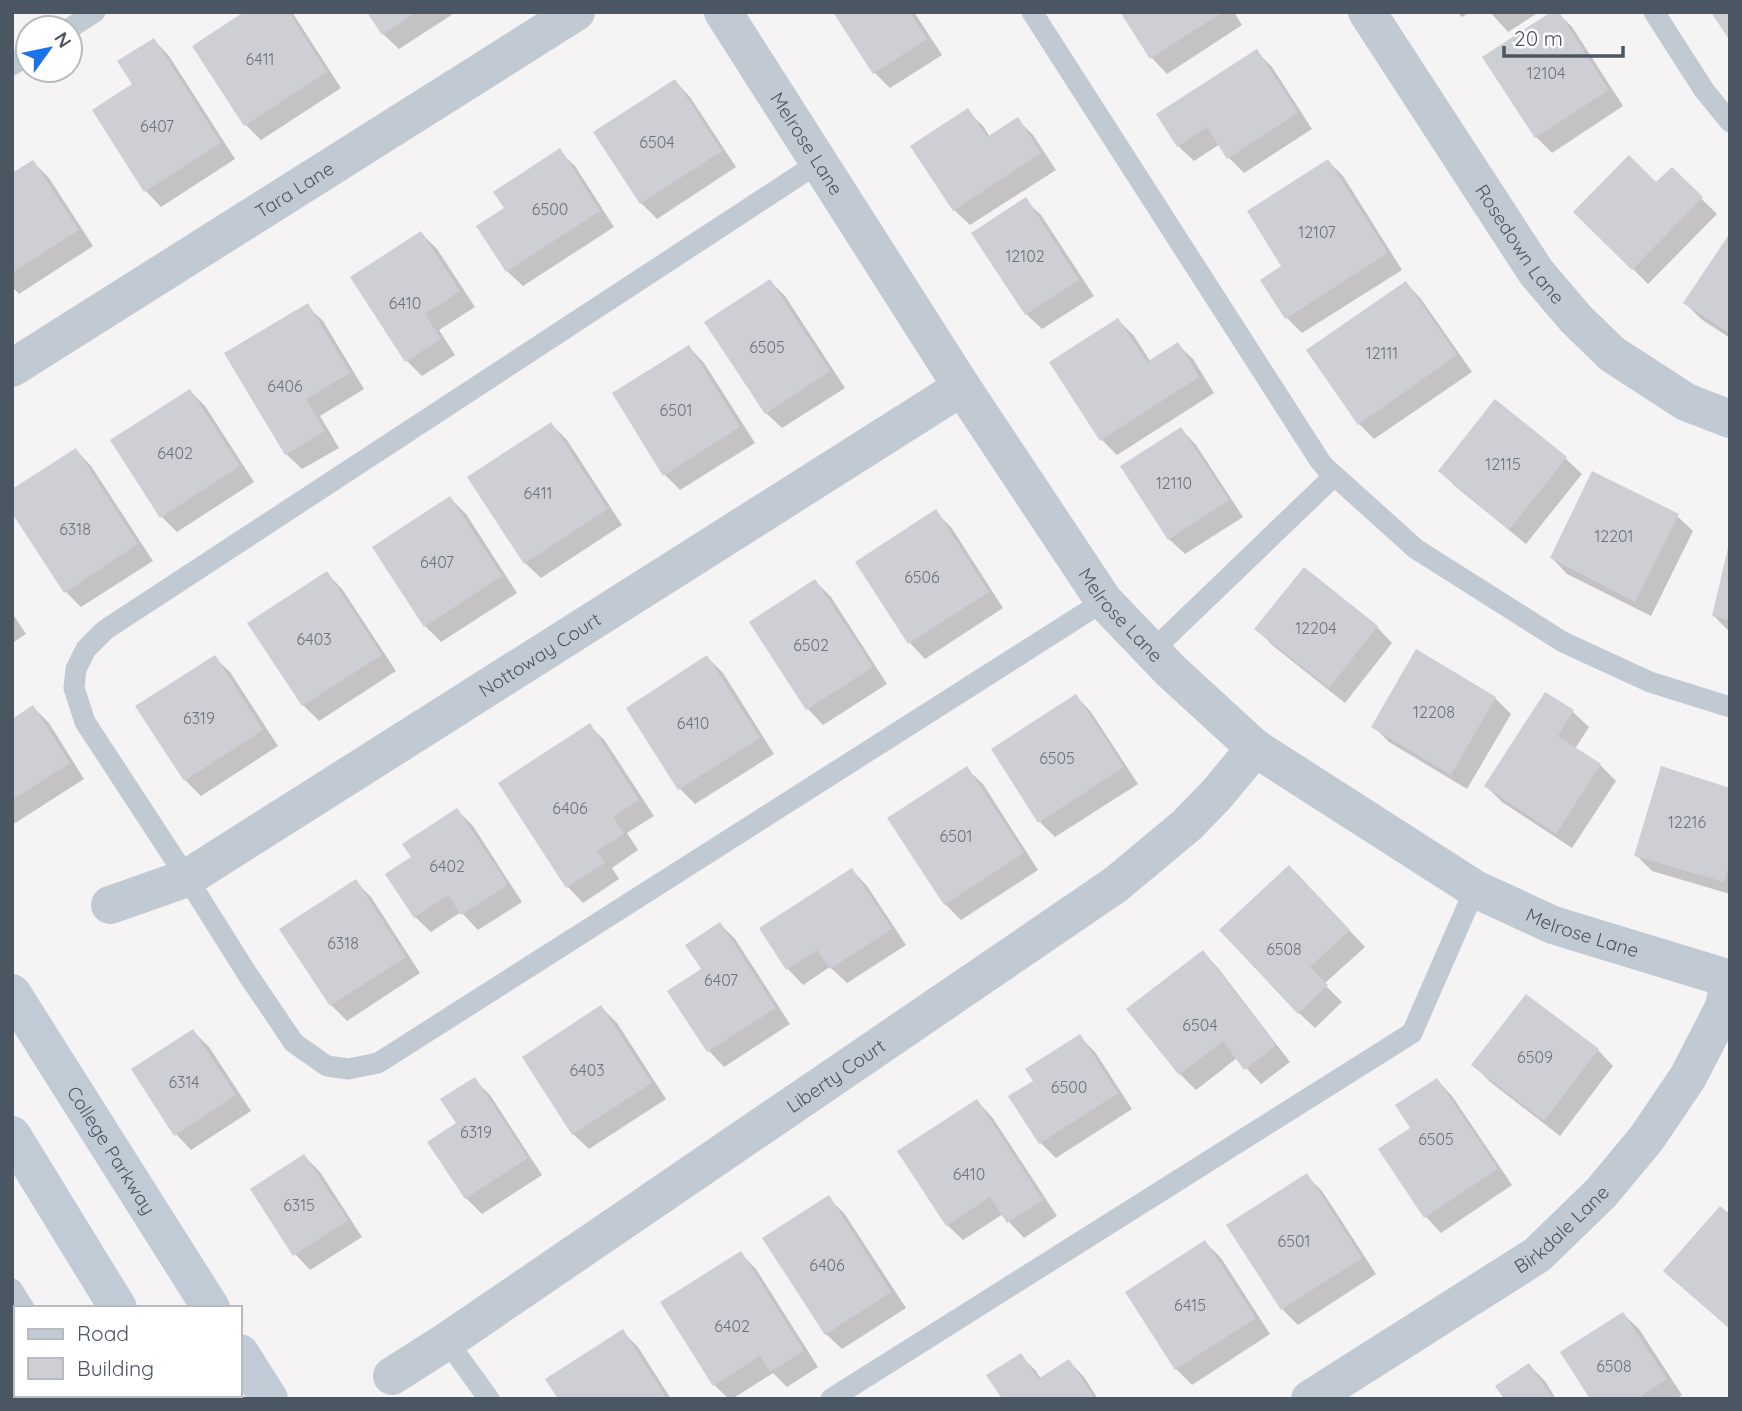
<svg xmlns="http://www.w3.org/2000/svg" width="1742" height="1411" viewBox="0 0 1742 1411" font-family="Quicksand,sans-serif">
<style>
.shadow{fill:#0003}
.building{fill:#cdcfd5}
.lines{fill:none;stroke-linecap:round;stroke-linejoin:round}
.lane{stroke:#c1cad2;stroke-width:21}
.street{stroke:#c1cad2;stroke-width:38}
.secondary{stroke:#c1cbd6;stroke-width:38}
.labels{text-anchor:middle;stroke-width:5;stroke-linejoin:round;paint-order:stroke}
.number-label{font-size:16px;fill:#6b747e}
.street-label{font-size:19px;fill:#4a5661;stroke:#fff}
</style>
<rect width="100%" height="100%" fill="#f5f3f3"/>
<g class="shadow">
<path d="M247 12H292L341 88 261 140 245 124Z"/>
<path d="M369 12H456L399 49 383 34Z"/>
<path d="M835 12H914L942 55 890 88 875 73Z"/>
<path d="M1122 12H1234L1242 25 1167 74 1152 58Z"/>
<path d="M1457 12H1470L1462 17Z"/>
<path d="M1490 12H1539L1508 32Z"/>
<path d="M1557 12 1572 27 1623 106 1552 153 1536 137Z"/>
<path d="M154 40 169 56 235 159 161 207 146 191 95 110 135 85Z"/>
<path d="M1256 51 1272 67 1312 129 1244 173 1228 157 1220 144 1194 161 1178 146Z"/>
<path d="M675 81 690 97 736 167 657 219 641 203Z"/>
<path d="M968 111 983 126 990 137 1017 119 1033 135 1056 170 970 225 954 210Z"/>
<path d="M559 151 575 166 614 227 523 286 507 271 506 208Z"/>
<path d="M1328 161 1343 176 1402 270 1302 333 1287 318 1284 267Z"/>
<path d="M33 162 49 178 93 246 19 294 12 287V176Z"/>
<path d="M1672 170 1717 214 1648 284 1576 212 1657 185Z"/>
<path d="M1025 200 1041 215 1094 296 1042 329 1026 314Z"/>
<path d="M421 233 437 249 475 307 439 330 455 355 422 376 407 361Z"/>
<path d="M1730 236V338L1701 319 1685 303Z"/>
<path d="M770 281 785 296 845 388 782 428 766 413Z"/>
<path d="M1406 283 1421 299 1472 372 1374 439 1359 424Z"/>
<path d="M307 306 323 321 364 389 320 416 339 448 302 469 286 454Z"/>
<path d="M1118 320 1134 336 1150 361 1177 344 1193 359 1214 393 1117 455 1102 440Z"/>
<path d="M689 347 704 363 755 443 680 490 665 475Z"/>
<path d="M190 391 205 406 254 482 177 532 162 517Z"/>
<path d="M1496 402 1566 459 1582 474 1526 544 1456 487 1440 471Z"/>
<path d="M551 424 567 440 622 525 541 578 525 563Z"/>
<path d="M1181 429 1196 445 1243 517 1185 554 1169 539Z"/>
<path d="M76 450 91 466 153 561 81 607 66 592Z"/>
<path d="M450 498 466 514 517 593 441 642 425 626Z"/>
<path d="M935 512 951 527 1003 608 925 659 910 643 857 562Z"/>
<path d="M1677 516 1693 531 1651 616 1567 574 1552 558Z"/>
<path d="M1730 547V632L1714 616Z"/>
<path d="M327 573 342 589 396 671 319 721 303 705 250 623Z"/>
<path d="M815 581 831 597 887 684 823 725 808 709 751 622Z"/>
<path d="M12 613 26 634 12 643Z"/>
<path d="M1377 627 1392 643 1345 703 1272 645 1257 629Z"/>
<path d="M214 657 230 672 278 746 201 796 185 780Z"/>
<path d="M707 657 723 673 774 754 695 804 680 789Z"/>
<path d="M1546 695 1573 712 1589 727 1575 749 1600 765 1616 781 1572 848 1502 802 1486 786Z"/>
<path d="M1076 696 1091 712 1138 784 1055 837 1040 822Z"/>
<path d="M1495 698 1511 714 1467 789 1389 742 1373 726Z"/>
<path d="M33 707 49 723 84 779 12 825V721Z"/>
<path d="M590 726 605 741 654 816 627 833 638 850 612 868 619 879 583 903 568 887 500 784Z"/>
<path d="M967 769 983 784 1038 870 961 920 945 904Z"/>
<path d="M1730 789V894L1652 871 1636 855Z"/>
<path d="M457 810 473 826 522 902 478 930 461 912 431 932 415 917 413 858Z"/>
<path d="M852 870 867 886 906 945 847 983 830 967 803 985 788 969 761 929Z"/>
<path d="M356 882 371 897 420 973 347 1021 331 1005Z"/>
<path d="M1305 883 1365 947 1324 984 1342 1002 1315 1028 1299 1013Z"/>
<path d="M720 924 735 939 790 1024 724 1067 709 1051 670 991 703 970Z"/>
<path d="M1203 952 1218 968 1290 1062 1261 1084 1237 1058 1196 1090 1180 1074Z"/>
<path d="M601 1007 617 1023 666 1099 589 1149 573 1134Z"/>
<path d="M193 1031 209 1047 251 1111 191 1150 176 1134Z"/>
<path d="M1079 1036 1095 1052 1132 1109 1056 1158 1041 1143 1035 1081Z"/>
<path d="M1598 1050 1613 1066 1560 1136 1489 1081 1474 1065Z"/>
<path d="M474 1079 490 1095 542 1175 482 1214 466 1198 458 1123Z"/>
<path d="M1437 1080 1452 1096 1512 1185 1441 1233 1426 1217 1380 1150 1412 1128Z"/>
<path d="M977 1101 992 1117 1057 1216 1024 1238 1009 1222 1003 1214 963 1240 947 1225Z"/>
<path d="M304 1156 320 1172 362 1237 310 1270 295 1254Z"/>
<path d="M1306 1175 1322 1191 1376 1274 1298 1325 1282 1309Z"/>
<path d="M828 1198 844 1213 906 1308 842 1349 826 1334Z"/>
<path d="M1205 1242 1221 1258 1270 1334 1192 1385 1176 1369 1127 1293Z"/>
<path d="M740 1253 756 1269 818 1367 787 1387 773 1373 732 1399H729L714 1385Z"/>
<path d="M1623 1314 1639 1329 1682 1395 1676 1399H1592Z"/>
<path d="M622 1331 638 1347 671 1399H560Z"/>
<path d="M1020 1355 1036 1371 1041 1379 1069 1361 1084 1377 1098 1399H1004Z"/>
<path d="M1529 1365 1545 1381 1556 1399H1506Z"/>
</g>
<g class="building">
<path d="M244 12H289L327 72 244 126 192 46Z"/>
<path d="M367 12H417L382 35Z"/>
<path d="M833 12H910L927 39 873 74Z"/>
<path d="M1120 12H1223L1150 59Z"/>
<path d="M1551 12H1559L1609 90 1535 138 1482 57Z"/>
<path d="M1711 12H1730V41Z"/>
<path d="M154 38 221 143 144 192 92 110 132 84 117 61Z"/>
<path d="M1257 49 1298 113 1227 159 1207 127 1177 147 1156 114Z"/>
<path d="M675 79 722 151 640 204 593 132Z"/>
<path d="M968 108 987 137 1018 117 1041 153 953 211 910 146Z"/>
<path d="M560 148 600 211 506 272 476 226 504 208 493 192Z"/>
<path d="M1629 155 1656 182 1672 167 1703 197 1632 270 1573 212Z"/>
<path d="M1328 159 1388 253 1285 319 1260 280 1281 266 1247 211Z"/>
<path d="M33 160 79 230 12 273V173Z"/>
<path d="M1026 197 1079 280 1025 315 971 233Z"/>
<path d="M421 231 460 291 425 314 441 339 405 362 350 277Z"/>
<path d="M1730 233V334L1683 303Z"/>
<path d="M770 279 830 371 765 414 704 322Z"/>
<path d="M1406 281 1457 355 1358 425 1306 350Z"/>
<path d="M308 303 350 373 306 399 325 431 285 455 224 353Z"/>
<path d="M1118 318 1147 362 1178 342 1199 377 1100 441 1049 362Z"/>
<path d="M689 345 740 427 663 476 612 393Z"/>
<path d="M190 389 240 466 160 518 110 440Z"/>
<path d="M1495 399 1567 457 1509 530 1438 471Z"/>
<path d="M551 422 608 509 524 564 467 477Z"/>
<path d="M1181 427 1229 500 1168 540 1120 466Z"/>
<path d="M76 448 138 544 64 593 12 513V489Z"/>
<path d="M1592 471 1679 514 1635 602 1550 558Z"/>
<path d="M450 496 502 576 424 627 372 547Z"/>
<path d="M936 509 989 592 908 644 855 562Z"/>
<path d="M1729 544H1730V620L1712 616Z"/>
<path d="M1304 567 1378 626 1329 688 1254 629Z"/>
<path d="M327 571 382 655 302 706 247 623Z"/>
<path d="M815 579 873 667 806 710 749 622Z"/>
<path d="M1416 649 1496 697 1451 775 1371 727Z"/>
<path d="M215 655 263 730 184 781 135 706Z"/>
<path d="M707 655 760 738 678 790 626 708Z"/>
<path d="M1545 692 1574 710 1558 736 1601 764 1556 834 1484 786Z"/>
<path d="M1076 694 1124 767 1038 823 991 749Z"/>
<path d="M33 705 70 763 12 800V719Z"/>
<path d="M590 723 639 800 613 817 624 834 597 851 605 863 566 888 498 783Z"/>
<path d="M967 766 1024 853 944 905 887 818Z"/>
<path d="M1661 766 1730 788V862L1724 882 1634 856Z"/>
<path d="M457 808 508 885 461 915 448 895 414 918 385 874 411 857 402 844Z"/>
<path d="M1289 865 1350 930 1310 967 1328 985 1298 1014 1219 930Z"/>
<path d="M852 868 892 929 830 969 817 950 786 970 759 928Z"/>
<path d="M356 879 406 957 330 1006 279 929Z"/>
<path d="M720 922 776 1008 707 1052 667 991 701 969 685 945Z"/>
<path d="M1203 950 1276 1045 1244 1070 1223 1041 1179 1075 1126 1009Z"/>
<path d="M1526 994 1599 1049 1544 1121 1471 1065Z"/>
<path d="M601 1005 652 1083 572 1135 522 1057Z"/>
<path d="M193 1029 236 1095 174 1136 131 1069Z"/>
<path d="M1080 1034 1118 1093 1039 1144 1008 1096 1033 1081 1025 1069Z"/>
<path d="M475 1077 528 1158 465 1199 427 1142 456 1123 440 1099Z"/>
<path d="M1437 1078 1498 1169 1424 1218 1378 1149 1410 1128 1395 1105Z"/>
<path d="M977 1099 1043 1200 1007 1223 990 1197 946 1226 897 1151Z"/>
<path d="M304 1154 348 1220 293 1256 250 1189Z"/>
<path d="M1307 1173 1362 1258 1281 1310 1226 1225Z"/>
<path d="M829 1195 891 1292 825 1335 762 1238Z"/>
<path d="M1720 1206 1730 1214V1329L1663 1271Z"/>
<path d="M1205 1240 1256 1318 1175 1370 1125 1292Z"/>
<path d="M741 1251 804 1351 770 1372 760 1356 713 1386 660 1302Z"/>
<path d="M1623 1312 1667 1379 1637 1399H1590L1560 1352Z"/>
<path d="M623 1329 667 1399H558L545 1379Z"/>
<path d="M1021 1353 1038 1379 1069 1359 1095 1399H1002L986 1375Z"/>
<path d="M1529 1363 1553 1399H1504L1495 1386Z"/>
</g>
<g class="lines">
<g class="lane">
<path d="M1032 12 1320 461 1326 468 1416 549 1563 642 1650 682 1730 707"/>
<path d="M1654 12 1704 90 1730 122"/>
<path d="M70 28 95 12"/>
<path d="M12 65 28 55"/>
<path d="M818 163 105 630 86 649 76 669 74 688 85 722 187 878 248 975 294 1043 327 1066 348 1069 378 1063 1104 601"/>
<path d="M1152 651 1334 476"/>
<path d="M12 1289 24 1308"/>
<path d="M447 1341 489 1399"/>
<path d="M78 1395 80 1399"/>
<path d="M831 1399 1412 1033 1475 889"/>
</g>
<g class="street">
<path id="s1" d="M723 12 962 387 1104 601 1171 671 1255 748 1475 889 1553 925 1730 979"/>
<path id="s2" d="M1367 12 1536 272 1576 319 1612 354 1686 402 1730 419"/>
<path id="s3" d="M12 368 576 12"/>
<path id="s4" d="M110 905 187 878 962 387"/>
<path id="s5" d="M392 1376 447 1341 1115 885 1187 825 1217 794 1255 748"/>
<path id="s6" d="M1310 1399 1537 1255 1601 1193 1646 1139 1688 1077 1723 1009 1730 981"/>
</g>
<g class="secondary">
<path id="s7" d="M12 993 211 1308"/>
<path d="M12 1135 118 1308"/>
<path d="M240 1353 269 1399"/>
<path d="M172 1395 174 1399"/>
</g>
</g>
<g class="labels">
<g class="number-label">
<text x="260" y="65">6411</text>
<text x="1546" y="79">12104</text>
<text x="157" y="132">6407</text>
<text x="657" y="148">6504</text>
<text x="550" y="215">6500</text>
<text x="1317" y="238">12107</text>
<text x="1025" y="262">12102</text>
<text x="405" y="309">6410</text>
<text x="767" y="353">6505</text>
<text x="1382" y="359">12111</text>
<text x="285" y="392">6406</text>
<text x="676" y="416">6501</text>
<text x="175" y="459">6402</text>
<text x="1503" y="470">12115</text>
<text x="1174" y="489">12110</text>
<text x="538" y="499">6411</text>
<text x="75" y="535">6318</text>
<text x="1614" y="542">12201</text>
<text x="437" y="568">6407</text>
<text x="922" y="583">6506</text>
<text x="1316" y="634">12204</text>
<text x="314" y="645">6403</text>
<text x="811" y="651">6502</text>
<text x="1434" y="718">12208</text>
<text x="199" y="724">6319</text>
<text x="693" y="729">6410</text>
<text x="1057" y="764">6505</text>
<text x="570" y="814">6406</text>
<text x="1687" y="828">12216</text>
<text x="956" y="842">6501</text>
<text x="447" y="872">6402</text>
<text x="343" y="949">6318</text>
<text x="1284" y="955">6508</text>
<text x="721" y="986">6407</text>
<text x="1200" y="1031">6504</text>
<text x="1535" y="1063">6509</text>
<text x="587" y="1076">6403</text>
<text x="184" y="1088">6314</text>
<text x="1069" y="1093">6500</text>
<text x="476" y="1138">6319</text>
<text x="1436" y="1145">6505</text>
<text x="969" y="1180">6410</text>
<text x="299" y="1211">6315</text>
<text x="1294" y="1247">6501</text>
<text x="827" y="1271">6406</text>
<text x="1190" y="1311">6415</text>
<text x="732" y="1332">6402</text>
<text x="1614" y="1372">6508</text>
</g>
<g class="street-label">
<text dy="7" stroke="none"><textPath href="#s1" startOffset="156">Melrose Lane</textPath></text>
<text dy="7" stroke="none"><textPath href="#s3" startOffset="334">Tara Lane</textPath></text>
<text dy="7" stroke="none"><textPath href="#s2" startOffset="278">Rosedown Lane</textPath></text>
<text dy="7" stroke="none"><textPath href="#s1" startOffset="723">Melrose Lane</textPath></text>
<text dy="7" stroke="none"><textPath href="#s4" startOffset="499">Nottoway Court</textPath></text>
<text dy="7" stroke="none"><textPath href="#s1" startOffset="1290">Melrose Lane</textPath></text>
<text dy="7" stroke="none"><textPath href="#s5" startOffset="536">Liberty Court</textPath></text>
<text dy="7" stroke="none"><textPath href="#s7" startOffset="186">College Parkway</textPath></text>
<text dy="7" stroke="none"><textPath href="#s6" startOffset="304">Birkdale Lane</textPath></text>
</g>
</g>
<rect width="1742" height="1411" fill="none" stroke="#4a5661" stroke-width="28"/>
<rect x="14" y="1306" width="228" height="91" fill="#ffffff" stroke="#b7bbc0" stroke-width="2"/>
<rect x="28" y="1329" width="35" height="10" fill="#c1cbd6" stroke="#b7bbc0" stroke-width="2"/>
<text x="77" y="1341" font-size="21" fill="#4a5661">Road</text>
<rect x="28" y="1358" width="35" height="21" fill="#cdcfd5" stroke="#b7bbc0" stroke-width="2"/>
<text x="77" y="1376" font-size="21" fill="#4a5661">Building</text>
<g transform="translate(49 49) rotate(57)"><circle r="33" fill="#ffffff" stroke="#b7bbc0" stroke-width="2"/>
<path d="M0-5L12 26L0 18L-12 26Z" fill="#1a73e8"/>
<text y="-10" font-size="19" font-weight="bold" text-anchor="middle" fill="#4a5661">N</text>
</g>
<path d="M1504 46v10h119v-10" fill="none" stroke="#4a5661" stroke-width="3.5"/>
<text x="1514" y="46" font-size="21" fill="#4a5661" stroke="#ffffff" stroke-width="5" paint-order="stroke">20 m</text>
</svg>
